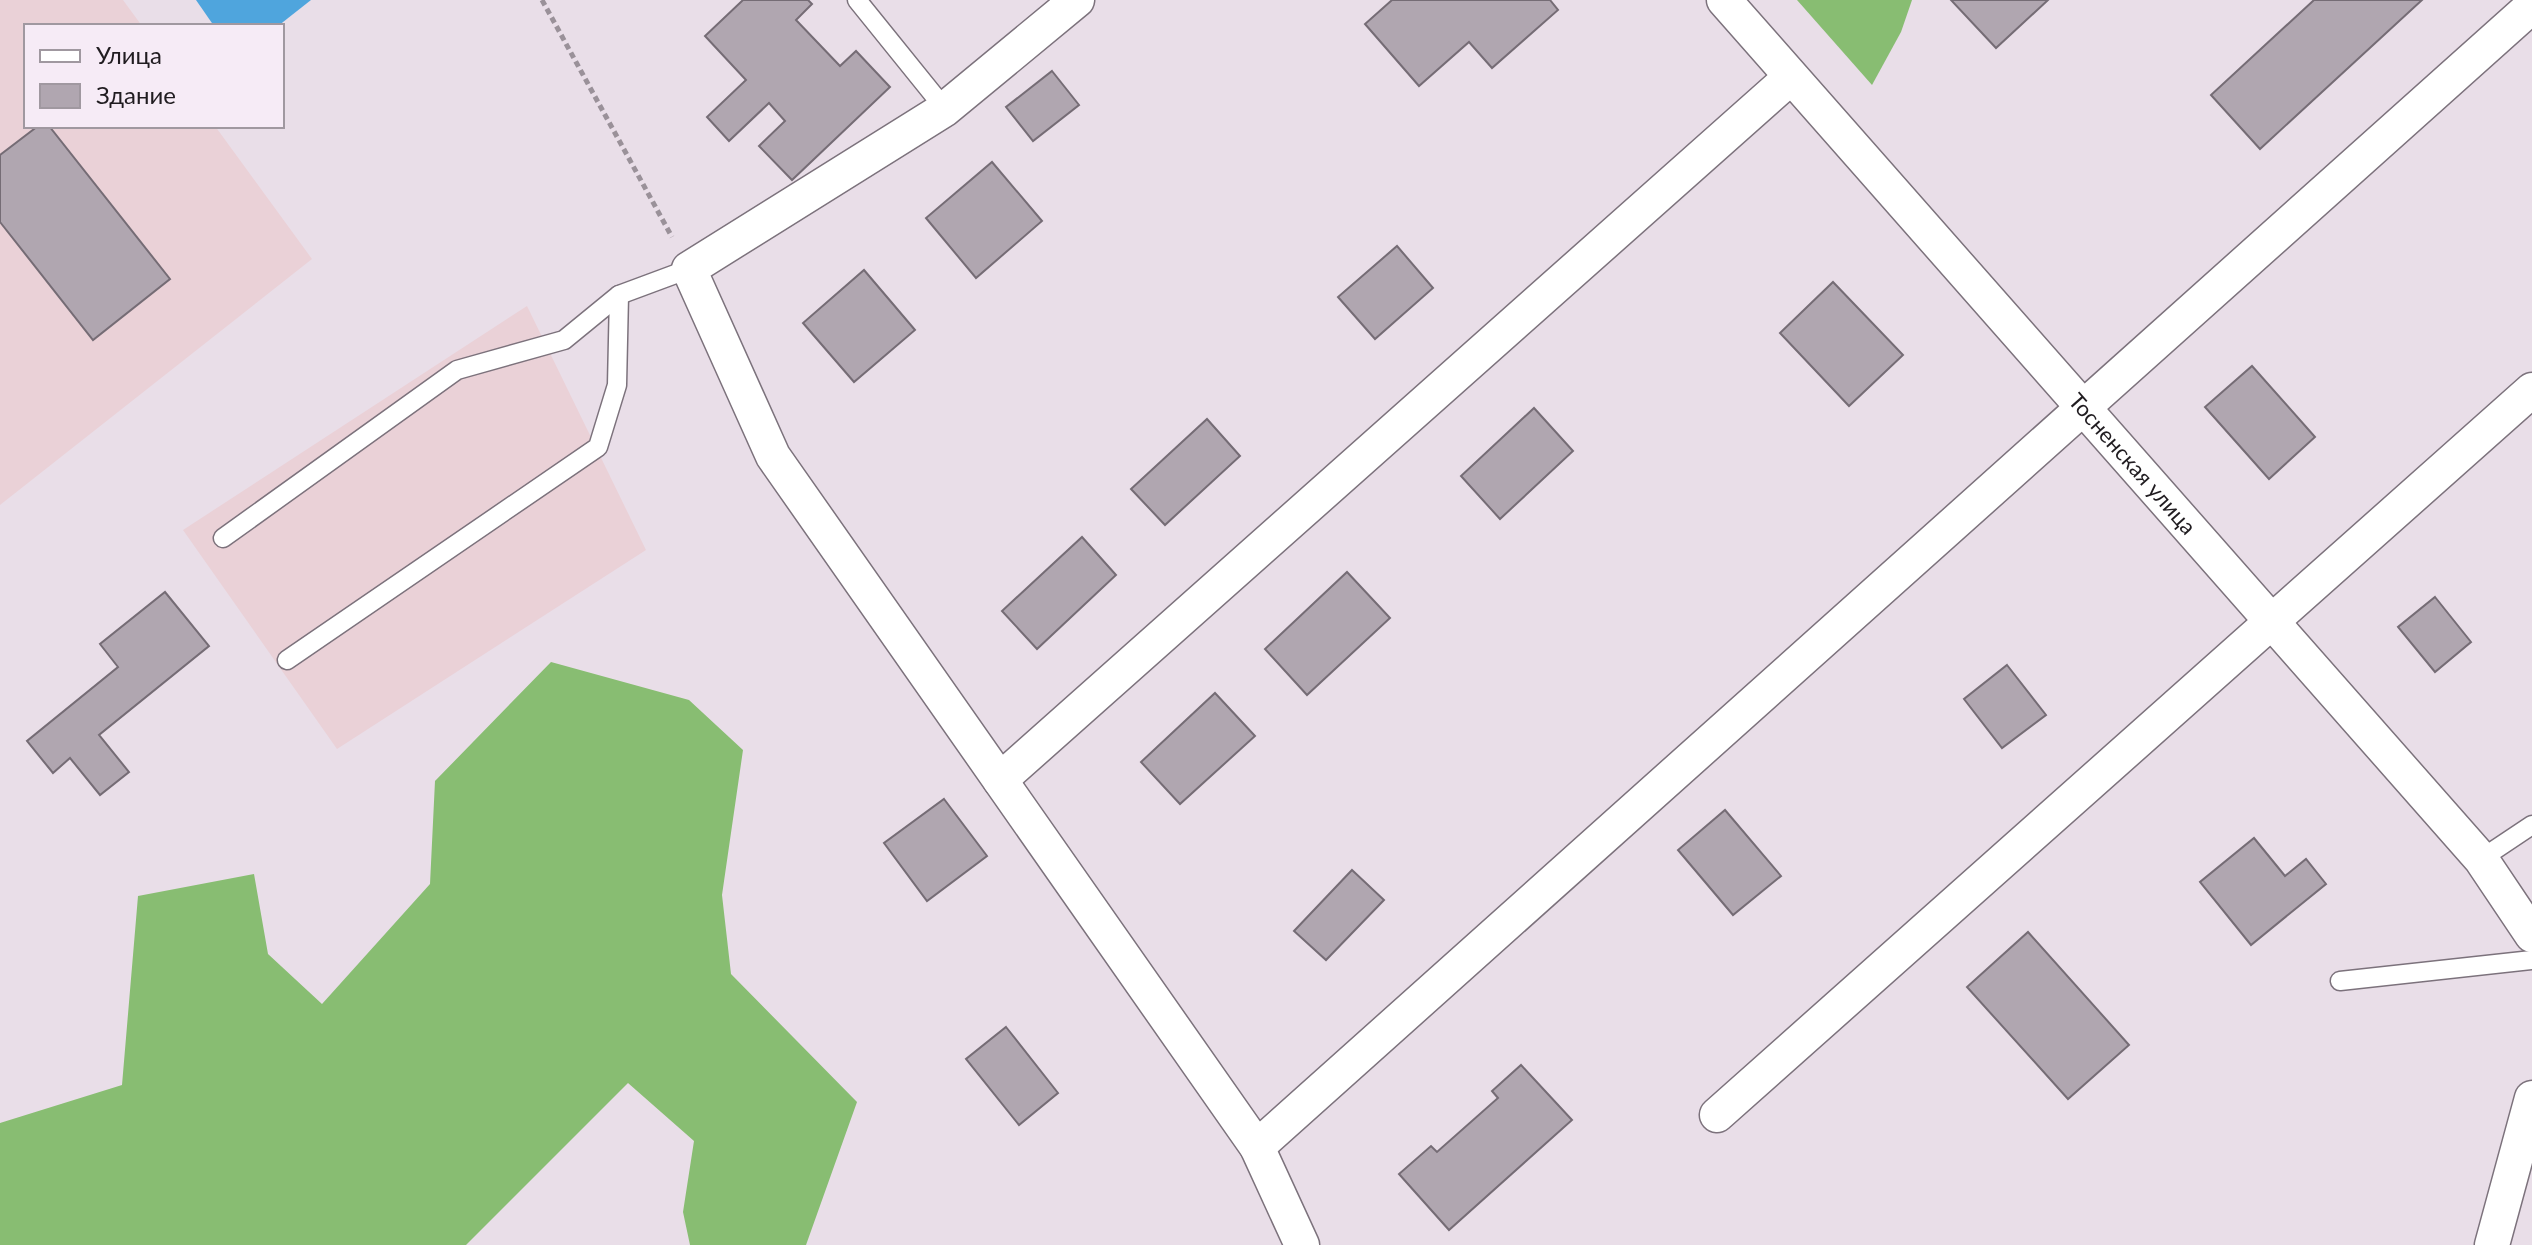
<svg xmlns="http://www.w3.org/2000/svg" width="2532" height="1245" viewBox="0 0 2532 1245" font-family="Lato,sans-serif">
<style>
.industrial{fill:#ead1d7}
.forest{fill:#88bd72}
.water{fill:#4fa5dd}
.building{fill:#b0a6b0;stroke:#756c75;stroke-width:2}
.lines{fill:none;stroke-linecap:round;stroke-linejoin:round}
.lane-casing{stroke:#7c727c;stroke-width:21}
.street-casing{stroke:#7c727c;stroke-width:37}
.path{stroke:#9a9199;stroke-width:5;stroke-dasharray:6 4;stroke-linecap:butt}
.lane{stroke:#fff;stroke-width:18}
.street{stroke:#fff;stroke-width:34}
.labels{text-anchor:middle;stroke-width:8;stroke-linejoin:round;paint-order:stroke}
.street-label{font-size:22px;fill:#201c20;stroke:#f6ebf6}
</style>
<rect width="100%" height="100%" fill="#e9dee8"/>
<g class="industrial">
<path d="M0 0H123L142 26H26V126H215L312 259 0 505Z"/>
<path d="M527 306 646 550 337 749 183 530Z"/>
</g>
<g class="forest">
<path d="M1797 0H1912L1901 32 1872 85Z"/>
<path d="M551 662 689 700 743 750 722 895 731 974 857 1102 806 1245H690L683 1212 694 1141 628 1083 466 1245H0V1123L122 1085 138 896 254 874 268 954 322 1004 430 884 435 781Z"/>
</g>
<path class="water" d="M196 0H311L278 26H214Z"/>
<g class="building">
<path d="M743 0H808L812 4 796 20 840 66 856 51 890 87 792 180 759 146 785 121 769 103 729 141 707 117 746 80 705 36Z"/>
<path d="M1392 0H1550L1558 10 1492 68 1469 42 1419 86 1365 24Z"/>
<path d="M1951 0H2048L1996 48Z"/>
<path d="M2314 0H2422L2260 149 2211 95Z"/>
<path d="M1052 71 1079 105 1033 141 1006 107Z"/>
<path d="M38 126H49L170 279 93 340 0 222V155Z"/>
<path d="M992 162 1042 221 976 278 926 218Z"/>
<path d="M1397 246 1433 288 1375 339 1338 297Z"/>
<path d="M864 270 915 330 854 382 803 323Z"/>
<path d="M1833 282 1903 355 1849 406 1780 333Z"/>
<path d="M2252 366 2315 437 2269 479 2205 407Z"/>
<path d="M1534 408 1573 451 1500 519 1461 476Z"/>
<path d="M1207 419 1240 456 1165 525 1131 489Z"/>
<path d="M1082 537 1116 575 1037 649 1002 611Z"/>
<path d="M1347 572 1390 618 1307 695 1265 649Z"/>
<path d="M165 592 209 646 99 735 129 772 100 795 70 758 53 773 27 741 118 667 100 644Z"/>
<path d="M2435 597 2471 642 2435 672 2398 627Z"/>
<path d="M2007 665 2046 715 2002 748 1964 699Z"/>
<path d="M1215 693 1255 736 1180 804 1141 762Z"/>
<path d="M944 799 987 856 927 901 884 843Z"/>
<path d="M1725 810 1781 876 1733 915 1678 850Z"/>
<path d="M2254 838 2285 876 2306 859 2326 884 2251 945 2200 882Z"/>
<path d="M1352 870 1384 900 1326 960 1294 931Z"/>
<path d="M2028 932 2129 1045 2068 1099 1967 987Z"/>
<path d="M1006 1027 1058 1093 1019 1125 966 1059Z"/>
<path d="M1521 1065 1572 1120 1449 1230 1399 1174 1431 1146 1437 1152 1498 1098 1492 1091Z"/>
</g>
<g class="lines">
<defs>
<g id="lane">
<path d="M857 0 945 109"/>
<path d="M223 538 457 370 564 340 619 295 689 269"/>
<path d="M287 660 598 447 617 385 619 295"/>
<path d="M2481 859 2532 825"/>
<path d="M2340 981 2532 960"/>
</g>
<g id="street">
<path d="M1077 0 945 109 689 269 773 456 1257 1147 1302 1245"/>
<path id="s1" d="M1724 0 2481 859 2532 935"/>
<path d="M1000 780 1791 77"/>
<path d="M1717 1115 2532 390"/>
<path d="M1257 1147 2532 6"/>
<path d="M2492 1245 2532 1098"/>
</g>
</defs>
<use href="#lane" class="lane-casing"/>
<use href="#street" class="street-casing"/>
<path class="path" d="M542 0 672 237"/>
<use href="#lane" class="lane"/>
<use href="#street" class="street"/>
</g>
<g class="labels">
<g class="street-label">
<text dy="8" stroke="none"><textPath href="#s1" startOffset="618">Тосненская улица</textPath></text>
</g>
</g>
<rect x="24" y="24" width="260" height="104" fill="#f6ebf6" stroke="#a098a0" stroke-width="2"/>
<rect x="40" y="50" width="40" height="12" fill="#ffffff" stroke="#a098a0" stroke-width="2"/>
<text x="96" y="64" font-size="24" fill="#201c20">Улица</text>
<rect x="40" y="84" width="40" height="24" fill="#b0a6b0" stroke="#a098a0" stroke-width="2"/>
<text x="96" y="104" font-size="24" fill="#201c20">Здание</text>
</svg>
